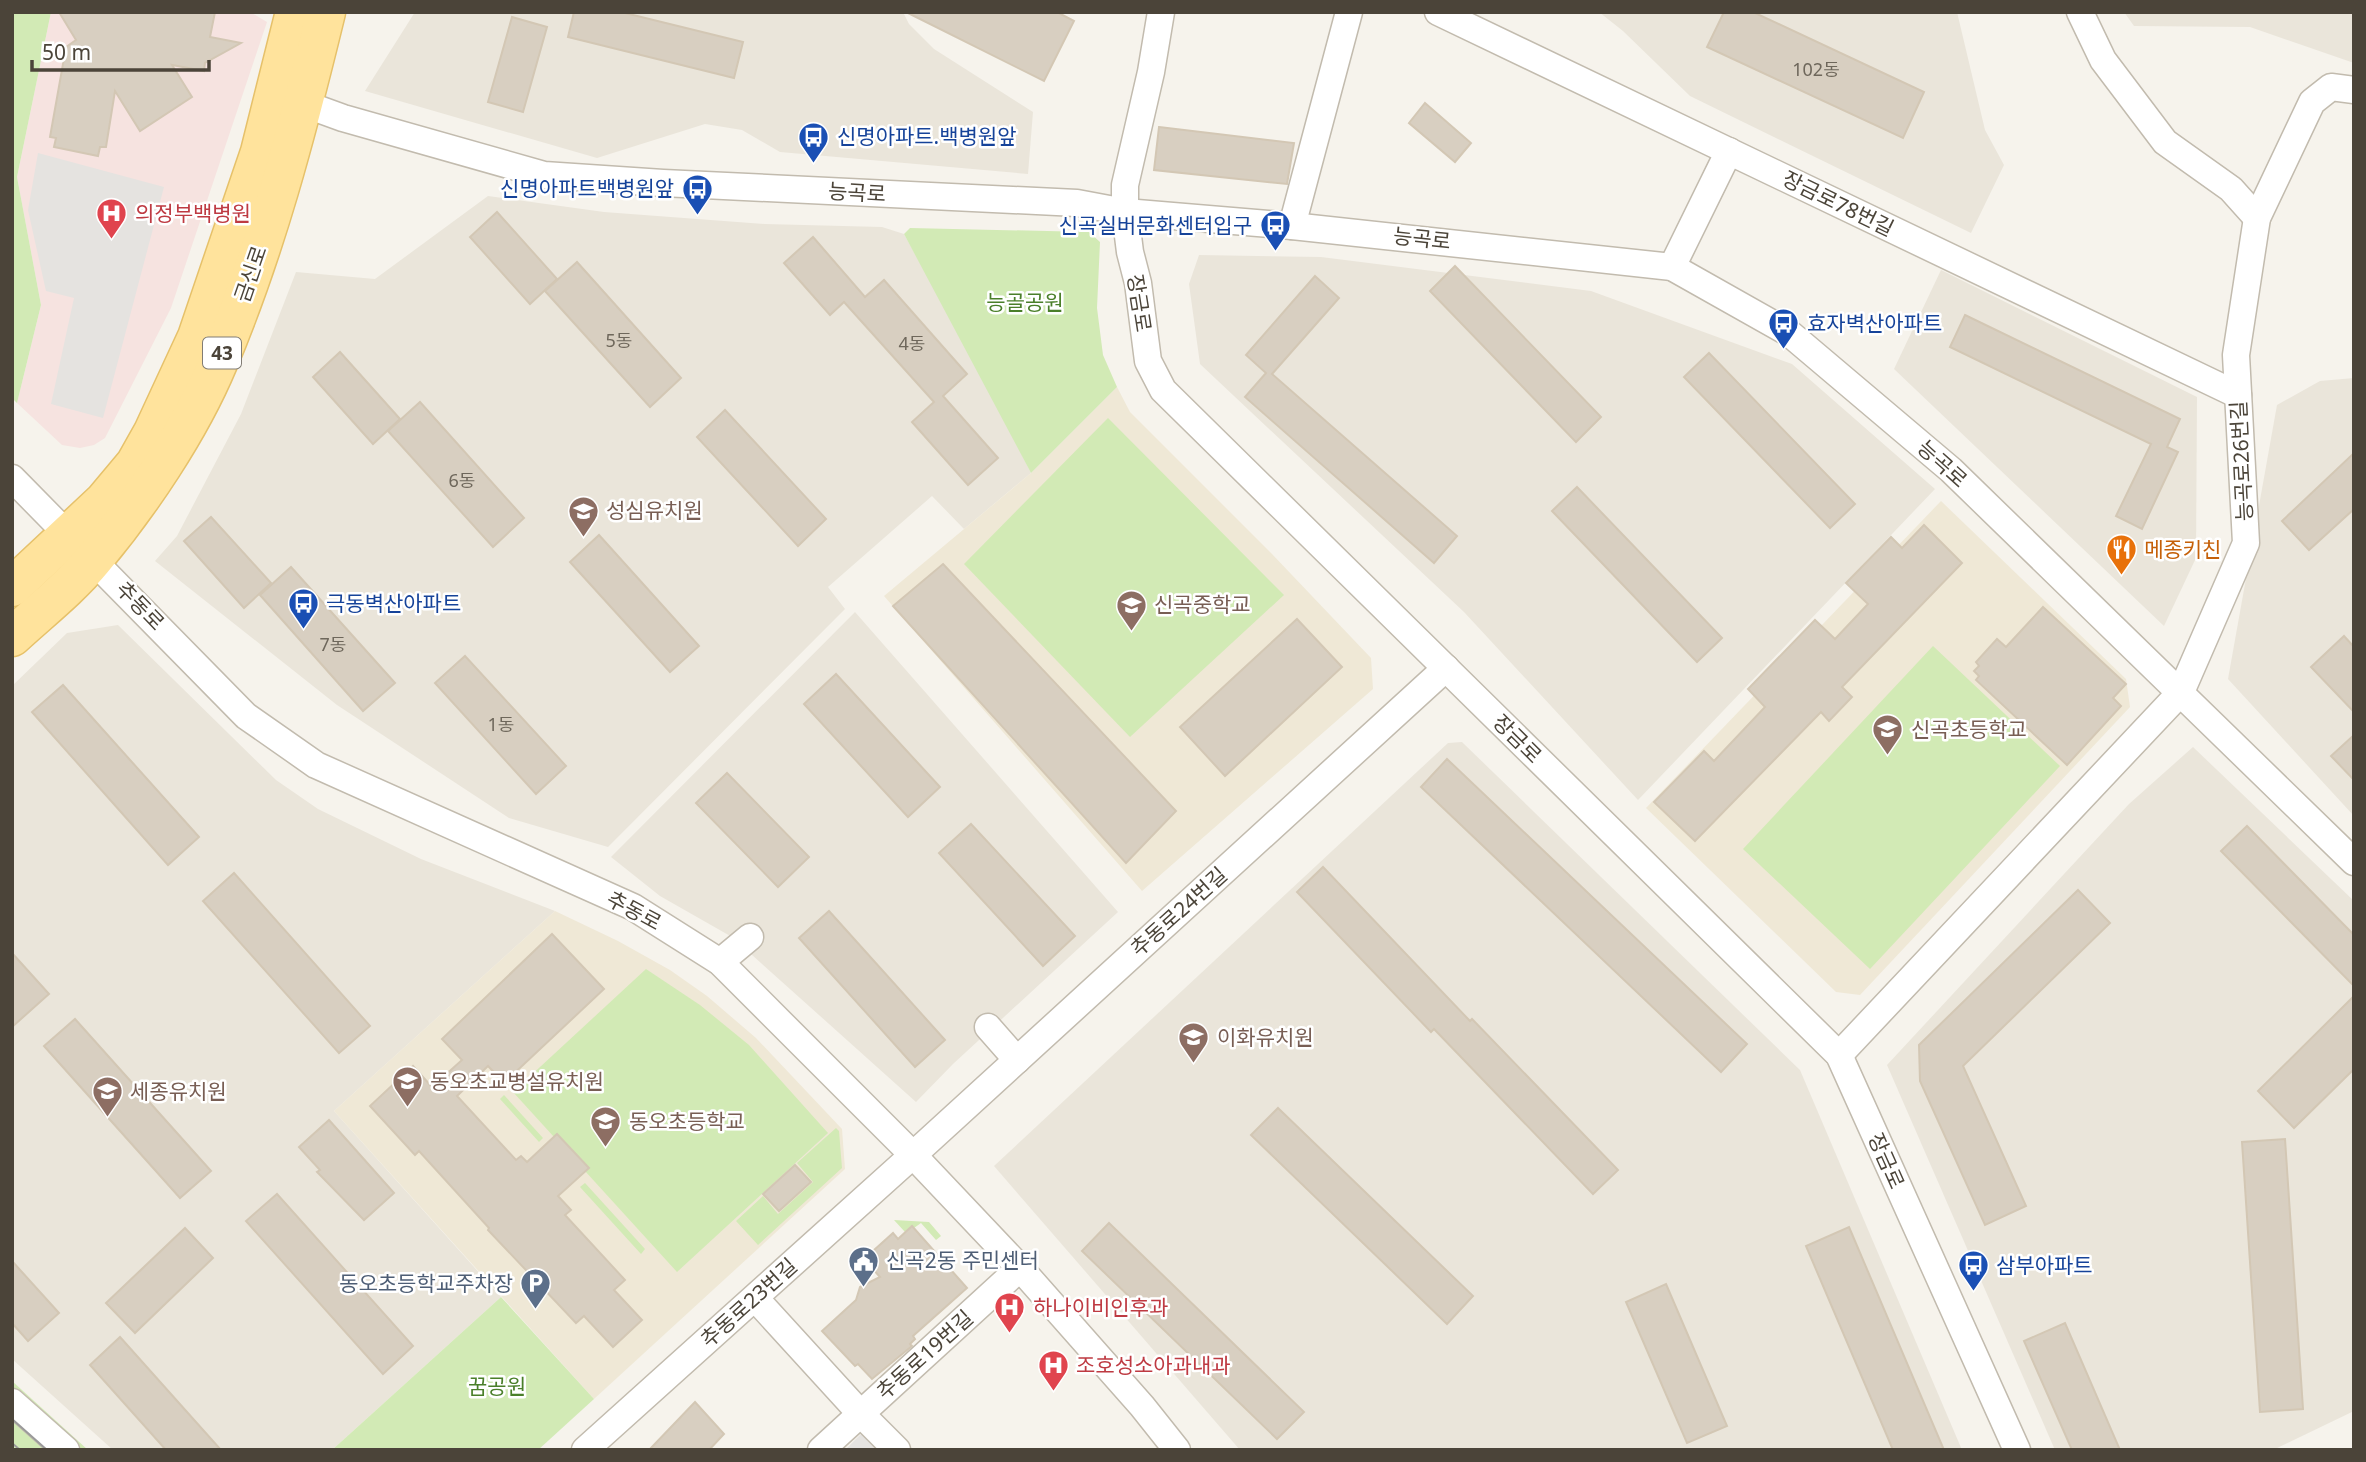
<svg xmlns="http://www.w3.org/2000/svg" width="2366" height="1462" viewBox="0 0 2366 1462" font-family="'Noto Sans','Noto Sans KR',sans-serif">
<style>
.residential{fill:#eae5da}
.education{fill:#efe8d6}
.medical{fill:#f6e3e0}
.green{fill:#d2eab5}
.parking{fill:#e5e3e0}
.building{fill:#d8cfc1;stroke:#d3c7b4;stroke-width:2}
.lines{fill:none;stroke-linecap:round;stroke-linejoin:round}
.street-casing{stroke:#c2bbae;stroke-width:29}
.primary-casing{stroke:#e6c16a;stroke-width:41}
.street{stroke:#fff;stroke-width:26}
.primary{stroke:#ffe39c;stroke-width:38}
.tram{stroke:#9a9a9a;stroke-width:2}
.labels{text-anchor:middle;stroke-width:5;stroke-linejoin:round;paint-order:stroke}
.number-label{font-size:18px;fill:#6e675b}
.shield{fill:#fff;stroke:#817c74;stroke-width:2}
.shield-label{font-size:19px;font-weight:bold;fill:#4b4439}
.transit-label{font-size:21px;fill:#164399;stroke:#fff;text-anchor:start}
.street-label{font-size:21px;fill:#4b4439;stroke:#fff}
.health-label{font-size:21px;fill:#be3a42;stroke:#fff;text-anchor:start}
.park-label{font-size:21px;fill:#4a7f2a;stroke:#fff}
.education-label{font-size:21px;fill:#785e54;stroke:#fff;text-anchor:start}
.food-label{font-size:21px;fill:#c56008;stroke:#fff;text-anchor:start}
.service-label{font-size:21px;fill:#4e5e75;stroke:#fff;text-anchor:start}
</style>
<rect width="100%" height="100%" fill="#f6f3ec"/>
<g class="residential">
<path d="M415 12H903L909 24 934 49 1033 112 1028 174 780 152 742 130 705 124 597 158 365 91Z"/>
<path d="M1599 12H1957L1985 130 2004 165 1971 233 1690 96 1623 31Z"/>
<path d="M2124 12H2354V63L2250 27 2134 26Z"/>
<path d="M488 196 604 212 765 224 882 227 904 234 979 369 1031 473 964 529 932 496 828 587 845 609 608 847 509 818 337 705 155 561 177 536 241 414 296 272 375 279Z"/>
<path d="M1199 255 1321 257 1591 291 1792 364 1935 489 1638 800 1464 612 1200 364 1189 284Z"/>
<path d="M1941 270 2197 397 2196 558 2164 626 1894 369Z"/>
<path d="M2354 378V816L2228 679 2277 405 2320 381Z"/>
<path d="M855 612 1118 912 953 1064 916 1102 732 937 660 896 611 857Z"/>
<path d="M118 625 276 780 318 809 421 859 555 911 334 1111 501 1297 332 1450H113L12 1359V686L67 633Z"/>
<path d="M1462 742 1800 1070 1962 1450H1240L994 1166 1448 743Z"/>
<path d="M2193 747 2354 901V1411L2273 1450H2055L1887 1065 2129 804Z"/>
</g>
<g class="education">
<path d="M1117 387 1130 412 1272 554 1371 658 1373 689 1142 891 884 596 1031 473Z"/>
<path d="M1941 501 2126 679 2130 707 1860 995 1836 992 1646 808Z"/>
<path d="M555 911 618 941 670 970 707 996 756 1038 842 1129 845 1169 594 1399 334 1111Z"/>
</g>
<path class="medical" d="M51 12H250L267 22 171 308 105 438 94 445 80 448 62 445 17 403 41 305 17 177Z"/>
<g class="green">
<path d="M12 12H51L17 177 41 305 17 403 12 398Z"/>
<path d="M910 228 1089 232 1100 242 1097 308 1103 355 1117 387 1031 473 904 234Z"/>
<path d="M1108 418 1284 595 1130 737 964 564Z"/>
<path d="M1933 646 2060 766 1870 969 1743 849Z"/>
<path d="M646 969 700 1005 749 1045 828 1133 677 1272 513 1092Z"/>
<path d="M504 1095 543 1138 539 1142 500 1099Z"/>
<path d="M836 1128 839 1131 842 1168 758 1245 736 1221 763 1196 778 1214 813 1182 797 1163Z"/>
<path d="M585 1183 645 1249 641 1254 580 1187Z"/>
<path d="M894 1220 929 1222 941 1236 936 1240 921 1223 914 1228 911 1226 905 1232Z"/>
<path d="M501 1297 594 1399 538 1450H332Z"/>
<path d="M12 1381 88 1450H12Z"/>
</g>
<g class="parking">
<path d="M38 153 164 187 103 418 51 404 74 298 46 291 28 210Z"/>
<path d="M863 1432 880 1450H845Z"/>
</g>
<g class="building">
<path d="M59 12H215L210 37 241 43 205 63 204 71 172 65 192 97 140 131 115 91 106 147H100L98 156 54 147 56 138 50 137 66 47 76 40Z"/>
<path d="M574 12H621L743 42 734 78 568 37Z"/>
<path d="M906 12H1057L1074 21 1044 81Z"/>
<path d="M1724 12H1753L1924 92 1903 138 1707 47Z"/>
<path d="M512 17 547 27 523 112 488 102Z"/>
<path d="M1425 103 1471 143 1455 162 1409 123Z"/>
<path d="M1159 127 1294 143 1287 184 1154 170Z"/>
<path d="M497 212 557 279 530 304 470 237Z"/>
<path d="M813 237 865 297 884 280 967 374 943 396 998 458 968 485 912 422 934 402 844 302 830 315 784 263Z"/>
<path d="M577 262 681 378 650 407 545 291Z"/>
<path d="M1455 266 1601 417 1576 442 1430 291Z"/>
<path d="M1315 276 1339 298 1272 374 1457 536 1434 563 1245 397 1266 373 1246 355Z"/>
<path d="M1965 315 2180 419 2167 447 2178 452 2142 529 2116 516 2151 444 1950 347Z"/>
<path d="M340 352 400 419 373 444 313 377Z"/>
<path d="M1709 353 1855 504 1830 528 1684 377Z"/>
<path d="M420 402 524 518 493 547 388 431Z"/>
<path d="M725 410 826 519 798 546 697 437Z"/>
<path d="M2354 453V509L2309 550 2282 521Z"/>
<path d="M1577 487 1722 638 1697 662 1552 511Z"/>
<path d="M211 517 271 583 244 608 184 541Z"/>
<path d="M1924 525 1962 563 1842 687 1852 697 1829 721 1821 712 1695 841 1654 802 1704 751 1714 761 1765 707 1748 689 1815 620 1835 639 1868 604 1846 583 1891 537 1902 548Z"/>
<path d="M599 535 699 646 670 672 570 562Z"/>
<path d="M943 564 1176 811 1126 863 893 606Z"/>
<path d="M291 567 395 683 363 711 260 595Z"/>
<path d="M2043 607 2126 684 2113 698 2121 706 2067 765 1976 680 1979 676 1974 671 1979 666 1976 662 1997 639 2006 647Z"/>
<path d="M1297 619 1342 667 1225 776 1180 727Z"/>
<path d="M2344 636 2354 647V712L2311 667Z"/>
<path d="M465 656 566 766 536 794 435 683Z"/>
<path d="M836 674 940 787 908 817 804 704Z"/>
<path d="M63 685 199 837 168 865 32 712Z"/>
<path d="M2354 735V780L2331 756Z"/>
<path d="M1447 759 1747 1044 1721 1072 1421 787Z"/>
<path d="M727 773 809 857 778 887 696 803Z"/>
<path d="M971 824 1075 936 1043 966 939 853Z"/>
<path d="M2247 826 2354 935V986L2221 851Z"/>
<path d="M1323 867 1470 1021 1472 1019 1618 1170 1593 1194 1434 1029 1431 1032 1297 892Z"/>
<path d="M234 873 370 1026 339 1053 203 901Z"/>
<path d="M2078 890 2110 923 1963 1066 2026 1206 1985 1225 1920 1081 1919 1045Z"/>
<path d="M829 911 945 1040 915 1067 799 938Z"/>
<path d="M552 934 604 989 504 1083 488 1066 457 1096 516 1160 521 1156 527 1162 557 1134 589 1168 558 1196 571 1210 565 1215 625 1280 614 1290 642 1320 613 1347 584 1316 576 1323 488 1230 489 1228 419 1151 415 1155 370 1106 413 1066 432 1087 462 1060 442 1039Z"/>
<path d="M12 953 49 994 12 1027Z"/>
<path d="M2354 996V1069L2294 1128 2258 1091Z"/>
<path d="M75 1019 211 1171 180 1198 44 1046Z"/>
<path d="M1278 1108 1473 1296 1447 1324 1251 1135Z"/>
<path d="M329 1120 394 1193 364 1220 317 1172 320 1170 299 1147Z"/>
<path d="M2285 1139 2303 1409 2260 1412 2242 1142Z"/>
<path d="M795 1165 811 1182 779 1211 763 1194Z"/>
<path d="M277 1194 413 1346 383 1374 246 1221Z"/>
<path d="M1109 1223 1304 1412 1277 1439 1082 1251Z"/>
<path d="M912 1226 967 1288 913 1336 915 1339 910 1344 912 1346 872 1379 858 1364 855 1366 822 1331 856 1300 860 1287 880 1277 864 1259 893 1233 898 1239Z"/>
<path d="M1849 1227 1944 1450H1893L1806 1246Z"/>
<path d="M185 1228 213 1258 135 1333 106 1303Z"/>
<path d="M12 1261 59 1313 28 1341 12 1323Z"/>
<path d="M1666 1284 1727 1426 1687 1443 1626 1302Z"/>
<path d="M2065 1323 2120 1450H2072L2024 1341Z"/>
<path d="M120 1337 221 1450H166L90 1365Z"/>
<path d="M695 1402 724 1434 709 1450H649Z"/>
</g>
<g class="lines">
<defs>
<g id="street">
<path d="M1161 12 1151 72 1125 185V212L1130 252 1138 283 1148 361 1163 390 1839 1055 2017 1450"/>
<path d="M1438 12 2238 395"/>
<path d="M2080 12 2103 60 2165 142 2231 189 2257 218"/>
<path d="M288 98 343 118 544 175 663 183 1077 203 1125 212 1292 226 1672 267 1789 333 1951 470 2354 862"/>
<path d="M1292 226 1349 12"/>
<path d="M1672 267 1729 151"/>
<path d="M12 478 246 716 316 765 633 907 720 962 913 1155 1020 1268 1142 1406 1177 1450"/>
<path d="M720 962 750 937"/>
<path d="M988 1027 1017 1060"/>
<path d="M1839 1055 2181 692 2246 543 2236 355 2257 218 2312 102 2331 87 2354 90"/>
<path d="M755 1298 860 1413 897 1450"/>
<path d="M12 1402 66 1450"/>
<path d="M585 1450 913 1155 1446 668"/>
<path d="M821 1450 1020 1268"/>
</g>
<g id="primary">
<path d="M12 587 104 501 135 464 153 432 197 337 260 152 295 12"/>
<path d="M12 637C39 612 70 588 93 560 140 504 190 430 218 363 266 250 297 131 326 12"/>
</g>
</defs>
<use href="#street" class="street-casing"/>
<use href="#primary" class="primary-casing"/>
<use href="#street" class="street"/>
<use href="#primary" class="primary"/>
<g class="tram">
<path d="M12 1419 47 1450"/>
<path d="M12 1443 20 1450"/>
</g>
</g>
<defs>
<symbol id="bus-pin" viewBox="-11 -11 22 30"><path d="M0 17L-7.5 6A9.5 9.5 0 1 1 7.5 6Z" fill="#1a4fb4" stroke="#fff"/><path d="M-5-6H5V4H4V6H2V4H-2V6H-4V4H-5ZM-3.5-4V0h7V-4ZM-3.5 1.2v1.5H-2V1.2ZM2 1.2v1.5H3.5V1.2Z" fill="#fff"/></symbol>
<symbol id="hospital-pin" viewBox="-11 -11 22 30"><path d="M0 17L-7.5 6A9.5 9.5 0 1 1 7.5 6Z" fill="#e0444e" stroke="#fff"/><path d="M-5-5h3v3.5h4V-5h3V5h-3V1.5h-4V5h-3Z" fill="#fff"/></symbol>
<symbol id="school-pin" viewBox="-11 -11 22 30"><path d="M0 17L-7.5 6A9.5 9.5 0 1 1 7.5 6Z" fill="#8d6e63" stroke="#fff"/><path d="M0-5L7-2L0 1L-7-2ZM-4 1L0 2.5L4 1V4Q0 6-4 4Z" fill="#fff"/></symbol>
<symbol id="restaurant-pin" viewBox="-11 -11 22 30"><path d="M0 17L-7.5 6A9.5 9.5 0 1 1 7.5 6Z" fill="#e8710a" stroke="#fff"/><path d="M-5-6h1v4h1v-4h1v4h1v-4h1v5L-1.5 .5V6h-2V.5L-5-1ZM5-6V6H3V1.5H1.5Q1.5-4 5-6Z" fill="#fff"/></symbol>
<symbol id="civic-pin" viewBox="-11 -11 22 30"><path d="M0 17L-7.5 6A9.5 9.5 0 1 1 7.5 6Z" fill="#5c6f8a" stroke="#fff"/><path d="M-.6-6.5H3V-4.5H.6V-3L4-1V1h2V6H-6V1h2V-1L-.6-3ZM-1.2 2.5V6h2.4V2.5Z" fill="#fff"/></symbol>
<symbol id="parking-pin" viewBox="-11 -11 22 30"><path d="M0 17L-7.5 6A9.5 9.5 0 1 1 7.5 6Z" fill="#5c6f8a" stroke="#fff"/><path d="M-3.5-5.5H1a3.5 3.5 0 0 1 0 7H-1V5.5H-3.5ZM-1-3.4V-.6H.8a1.4 1.4 0 0 0 0-2.8Z" fill="#fff"/></symbol>
</defs>
<g fill-rule="evenodd">
<use href="#bus-pin" x="796" y="120" width="35" height="47"/>
<use href="#bus-pin" x="680" y="172" width="35" height="47"/>
<use href="#hospital-pin" x="94" y="196" width="35" height="47"/>
<use href="#bus-pin" x="1258" y="208" width="35" height="47"/>
<use href="#bus-pin" x="1766" y="306" width="35" height="47"/>
<use href="#school-pin" x="566" y="494" width="35" height="47"/>
<use href="#restaurant-pin" x="2104" y="532" width="35" height="47"/>
<use href="#bus-pin" x="286" y="586" width="35" height="47"/>
<use href="#school-pin" x="1114" y="588" width="35" height="47"/>
<use href="#school-pin" x="1870" y="712" width="35" height="47"/>
<use href="#school-pin" x="1176" y="1020" width="35" height="47"/>
<use href="#school-pin" x="390" y="1064" width="35" height="47"/>
<use href="#school-pin" x="90" y="1074" width="35" height="47"/>
<use href="#school-pin" x="588" y="1104" width="35" height="47"/>
<use href="#civic-pin" x="846" y="1244" width="35" height="47"/>
<use href="#bus-pin" x="1956" y="1248" width="35" height="47"/>
<use href="#parking-pin" x="518" y="1266" width="35" height="47"/>
<use href="#hospital-pin" x="992" y="1290" width="35" height="47"/>
<use href="#hospital-pin" x="1036" y="1348" width="35" height="47"/>
</g>
<g class="labels">
<g class="number-label">
<text x="1816" y="76">102동</text>
<text x="619" y="347">5동</text>
<text x="912" y="350">4동</text>
<text x="462" y="487">6동</text>
<text x="333" y="651">7동</text>
<text x="501" y="731">1동</text>
</g>
<rect class="shield" x="203" y="337.5" width="38" height="31" rx="5"/>
<g class="shield-label">
<text x="222" y="360">43</text>
</g>
<g class="transit-label">
<text x="837" y="144">신명아파트.백병원앞</text>
<text x="674" y="196" text-anchor="end">신명아파트백병원앞</text>
<text x="1252" y="233" text-anchor="end">신곡실버문화센터입구</text>
<text x="1807" y="331">효자벽산아파트</text>
<text x="326" y="611">극동벽산아파트</text>
<text x="1996" y="1273">삼부아파트</text>
</g>
<g class="street-label">
<text transform="translate(857 193) rotate(3)" y="7">능곡로</text>
<text transform="translate(1838 204) rotate(26)" y="7">장금로78번길</text>
<text transform="translate(1422 239) rotate(6)" y="7">능곡로</text>
<text transform="translate(251 274) rotate(-71)" y="7">금신로</text>
<text transform="translate(1139 303) rotate(81)" y="7">장금로</text>
<text transform="translate(2242 461) rotate(-93)" y="7">능곡로26번길</text>
<text transform="translate(1942 464) rotate(42)" y="7">능곡로</text>
<text transform="translate(140 606) rotate(46)" y="7">추동로</text>
<text transform="translate(1517 739) rotate(45)" y="7">장금로</text>
<text transform="translate(634 911) rotate(28)" y="7">추동로</text>
<text transform="translate(1179 912) rotate(-42)" y="7">추동로24번길</text>
<text transform="translate(1886 1161) rotate(66)" y="7">장금로</text>
<text transform="translate(749 1303) rotate(-42)" y="7">추동로23번길</text>
<text transform="translate(925 1355) rotate(-42)" y="7">추동로19번길</text>
</g>
<g class="health-label">
<text x="135" y="221">의정부백병원</text>
<text x="1033" y="1315">하나이비인후과</text>
<text x="1076" y="1373">조호성소아과내과</text>
</g>
<g class="park-label">
<text x="1025" y="310">능골공원</text>
<text x="497" y="1394">꿈공원</text>
</g>
<g class="education-label">
<text x="606" y="518">성심유치원</text>
<text x="1154" y="612">신곡중학교</text>
<text x="1911" y="737">신곡초등학교</text>
<text x="1217" y="1045">이화유치원</text>
<text x="430" y="1089">동오초교병설유치원</text>
<text x="130" y="1099">세종유치원</text>
<text x="629" y="1129">동오초등학교</text>
</g>
<g class="food-label">
<text x="2144" y="557">메종키친</text>
</g>
<g class="service-label">
<text x="886" y="1268">신곡2동 주민센터</text>
<text x="513" y="1291" text-anchor="end">동오초등학교주차장</text>
</g>
</g>
<rect width="2366" height="1462" fill="none" stroke="#4b4439" stroke-width="28"/>
<path d="M32 60v10h177v-10" fill="none" stroke="#4b4439" stroke-width="3.5"/>
<text x="42" y="60" font-size="21" fill="#4b4439" stroke="#ffffff" stroke-width="5" paint-order="stroke">50 m</text>
</svg>
